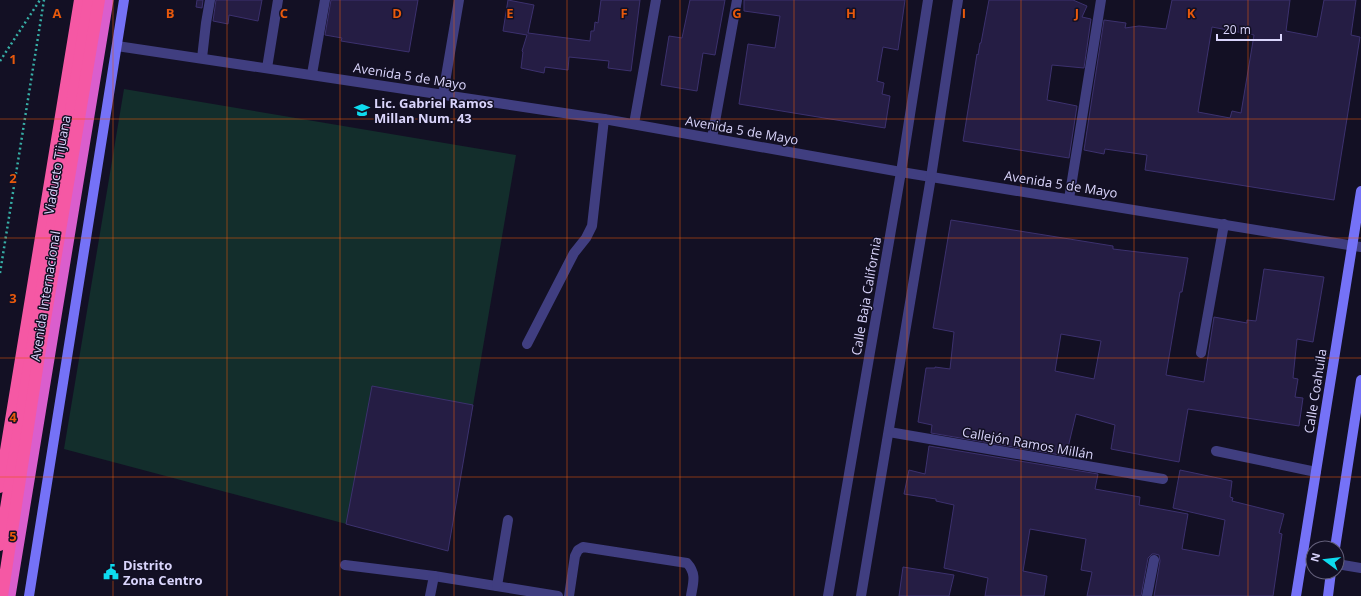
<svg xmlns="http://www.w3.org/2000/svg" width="1361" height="596" viewBox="0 0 1361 596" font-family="'Open Sans',sans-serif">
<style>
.green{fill:#132e2c}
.building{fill:#251d44;stroke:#3c316e;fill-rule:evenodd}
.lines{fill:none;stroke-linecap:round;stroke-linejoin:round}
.path{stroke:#37afa7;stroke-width:2.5;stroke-dasharray:2 3;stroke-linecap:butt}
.service{stroke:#403e80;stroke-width:10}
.minor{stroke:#403e80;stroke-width:10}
.tertiary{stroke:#403e80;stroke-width:10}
.secondary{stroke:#7572f7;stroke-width:10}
.trunk{stroke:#da5ecd;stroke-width:11}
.motorway{stroke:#f558a4;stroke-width:12}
.grid{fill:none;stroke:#e8590c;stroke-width:1;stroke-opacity:0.55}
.labels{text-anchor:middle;stroke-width:3;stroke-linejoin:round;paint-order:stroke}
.street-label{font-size:13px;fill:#dad5fc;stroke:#131024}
.poi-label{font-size:13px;font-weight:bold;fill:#dad5fc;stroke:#131024;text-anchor:start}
.grid-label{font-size:13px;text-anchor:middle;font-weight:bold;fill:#e8590c;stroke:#131024;stroke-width:3;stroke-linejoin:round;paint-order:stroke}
</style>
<rect width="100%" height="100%" fill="#131024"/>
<path class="green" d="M124 89 516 155 448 551 64 449Z"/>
<g class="building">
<path d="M197 0H203L202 8 196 7Z"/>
<path d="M216 0H262L258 21 229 15 228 24 213 21Z"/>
<path d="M331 0H418L409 52 341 41 342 38 325 35Z"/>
<path d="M508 0 534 5 528 33 590 41 591 31H594L595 22 598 23 601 0H640L631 71 608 68 609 61 569 57 568 70 545 67 544 73 521 68 523 52 522 51 527 35 503 31Z"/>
<path d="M690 0H725L715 55 703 53 697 91 661 85 669 36 682 38Z"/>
<path d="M744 0H905L898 50 883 47 877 81 884 83 882 94 890 96 885 128 739 104 748 44 775 48 780 16 744 11Z"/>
<path d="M989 0H1073L1087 6 1082 17 1091 19 1084 68 1052 65 1047 100 1077 106 1069 158 963 141 977 54 978 55 980 43H981Z"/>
<path d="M1172 0H1290L1286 31 1317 37 1324 0H1356L1351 35 1360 37 1334 200 1145 170 1147 155 1105 149 1104 154 1084 150 1104 20 1126 23 1125 28 1139 26 1166 29ZM1212 27 1254 35 1241 113 1232 111 1230 118 1198 112Z"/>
<path d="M951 220 1113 246V249L1188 258 1182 292H1180L1166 375 1204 382 1214 317 1247 323V320L1256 321 1264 269 1324 277 1313 342 1297 339 1293 378 1298 379 1295 397 1303 398 1299 426 1188 409 1179 462 1111 449 1115 425 1076 414 1066 456 931 433 932 425 918 422 926 368H935V367L950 369 954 332 933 328ZM1061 334 1101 341 1094 379 1055 371Z"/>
<path d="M372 386 473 405 448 551 346 524Z"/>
<path d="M929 446 1098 474 1095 489 1140 497 1139 505 1188 514 1182 549 1219 556 1225 520 1173 508 1180 470 1232 481 1230 497 1233 498 1232 501 1284 514 1279 533 1282 534 1273 596H1154L1160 561 1159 555 1155 554H1152L1148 558 1141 596H1087L1092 572 1081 570 1086 539 1030 529 1023 571 1047 576 1044 596H985L988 578 944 568 954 505 936 501V499L904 494 909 470 925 474Z"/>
<path d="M903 567 954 575 949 596H899Z"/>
</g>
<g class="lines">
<g class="path">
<path d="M0 61 40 0"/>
<path d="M0 273 44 0"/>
</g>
<g class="service">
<path d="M202 58 206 23 210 0"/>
<path d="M267 68 278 0"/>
<path d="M312 74 325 0"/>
<path d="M634 124 656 0"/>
<path d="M712 138 737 0"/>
<path d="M1069 199 1101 0"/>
<path d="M527 344 574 253 586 238 592 226 604 119"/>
<path d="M1201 353 1224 224"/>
<path d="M889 432 1163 479"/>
<path d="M1216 451 1316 472"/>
<path d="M1337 564 1361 568"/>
<path d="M345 565 434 576 558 596"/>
<path d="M497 586 508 520"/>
<path d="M430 596 434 576"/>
<path d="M569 596 575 556 578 550 583 547 687 563C697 574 693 583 691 596"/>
</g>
<g class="minor">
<path d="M443 94 459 0"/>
<path d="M1147 596 1154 560"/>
</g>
<g class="tertiary">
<path d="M117 46 604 119 901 172 1361 247"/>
<path d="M828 596 901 172 928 0"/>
<path d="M861 596 931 177 958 0"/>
</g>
<g class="secondary">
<path d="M1335 548 1361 380"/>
<path d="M29 596 124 0"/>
<path d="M1296 596 1361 191"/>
<path d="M1328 596 1331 572"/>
</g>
<path class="trunk" d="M10 596 108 0"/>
<g class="motorway">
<path d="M0 487 80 0"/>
<path d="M0 545 89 0"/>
<path d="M2 596 40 349 99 0"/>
</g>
</g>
<path class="grid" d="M113 0V596M227 0V596M340 0V596M454 0V596M567 0V596M680 0V596M794 0V596M907 0V596M1021 0V596M1134 0V596M1248 0V596M0 119H1361M0 238H1361M0 358H1361M0 477H1361"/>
<defs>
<symbol id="school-bare" viewBox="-9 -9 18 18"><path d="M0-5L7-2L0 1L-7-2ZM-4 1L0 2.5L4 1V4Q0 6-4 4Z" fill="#0edbef" stroke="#131024" stroke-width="2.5" paint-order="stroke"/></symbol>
<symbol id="civic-bare" viewBox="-9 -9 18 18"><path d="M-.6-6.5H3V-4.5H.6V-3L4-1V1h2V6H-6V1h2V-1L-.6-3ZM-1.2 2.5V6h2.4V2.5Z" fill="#0edbef" stroke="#131024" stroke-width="2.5" paint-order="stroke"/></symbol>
</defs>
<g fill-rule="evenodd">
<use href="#school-bare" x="351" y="99" width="22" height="22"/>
<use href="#civic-bare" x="100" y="561" width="22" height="22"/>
</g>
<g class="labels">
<g class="street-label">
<text transform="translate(410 76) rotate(9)" y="5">Avenida 5 de Mayo</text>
<text transform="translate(742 130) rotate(10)" y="5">Avenida 5 de Mayo</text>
<text transform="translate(57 165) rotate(-80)" y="5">Viaducto Tijuana</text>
<text transform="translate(1061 184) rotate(9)" y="5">Avenida 5 de Mayo</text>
<text transform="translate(45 296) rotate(-81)" y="5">Avenida Internacional</text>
<text transform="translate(866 296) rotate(-80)" y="5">Calle Baja California</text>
<text transform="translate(1315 391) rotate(-81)" y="5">Calle Coahuila</text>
<text transform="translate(1028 443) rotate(10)" y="5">Callejón Ramos Millán</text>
</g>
<g class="poi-label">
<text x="374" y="108">Lic. Gabriel Ramos<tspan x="374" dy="15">Millan Num. 43</tspan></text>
<text x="123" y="570">Distrito<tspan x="123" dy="15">Zona Centro</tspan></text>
</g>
</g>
<g class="grid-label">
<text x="57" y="18">A</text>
<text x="170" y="18">B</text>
<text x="284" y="18">C</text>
<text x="397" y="18">D</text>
<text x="510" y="18">E</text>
<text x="624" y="18">F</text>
<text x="737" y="18">G</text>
<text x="851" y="18">H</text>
<text x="964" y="18">I</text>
<text x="1077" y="18">J</text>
<text x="1191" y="18">K</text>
<text x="13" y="64">1</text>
<text x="13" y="183">2</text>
<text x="13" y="303">3</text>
<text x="13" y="422">4</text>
<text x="13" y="541">5</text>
</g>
<g transform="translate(1325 560) rotate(285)"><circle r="19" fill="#131024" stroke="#635f7a"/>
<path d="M0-3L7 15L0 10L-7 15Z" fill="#0edbef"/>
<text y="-6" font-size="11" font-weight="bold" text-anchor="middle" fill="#dad5fc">N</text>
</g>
<path d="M1217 34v6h64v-6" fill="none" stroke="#dad5fc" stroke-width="2"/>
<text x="1223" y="34" font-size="12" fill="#dad5fc" stroke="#131024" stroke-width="3" paint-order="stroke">20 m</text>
</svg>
